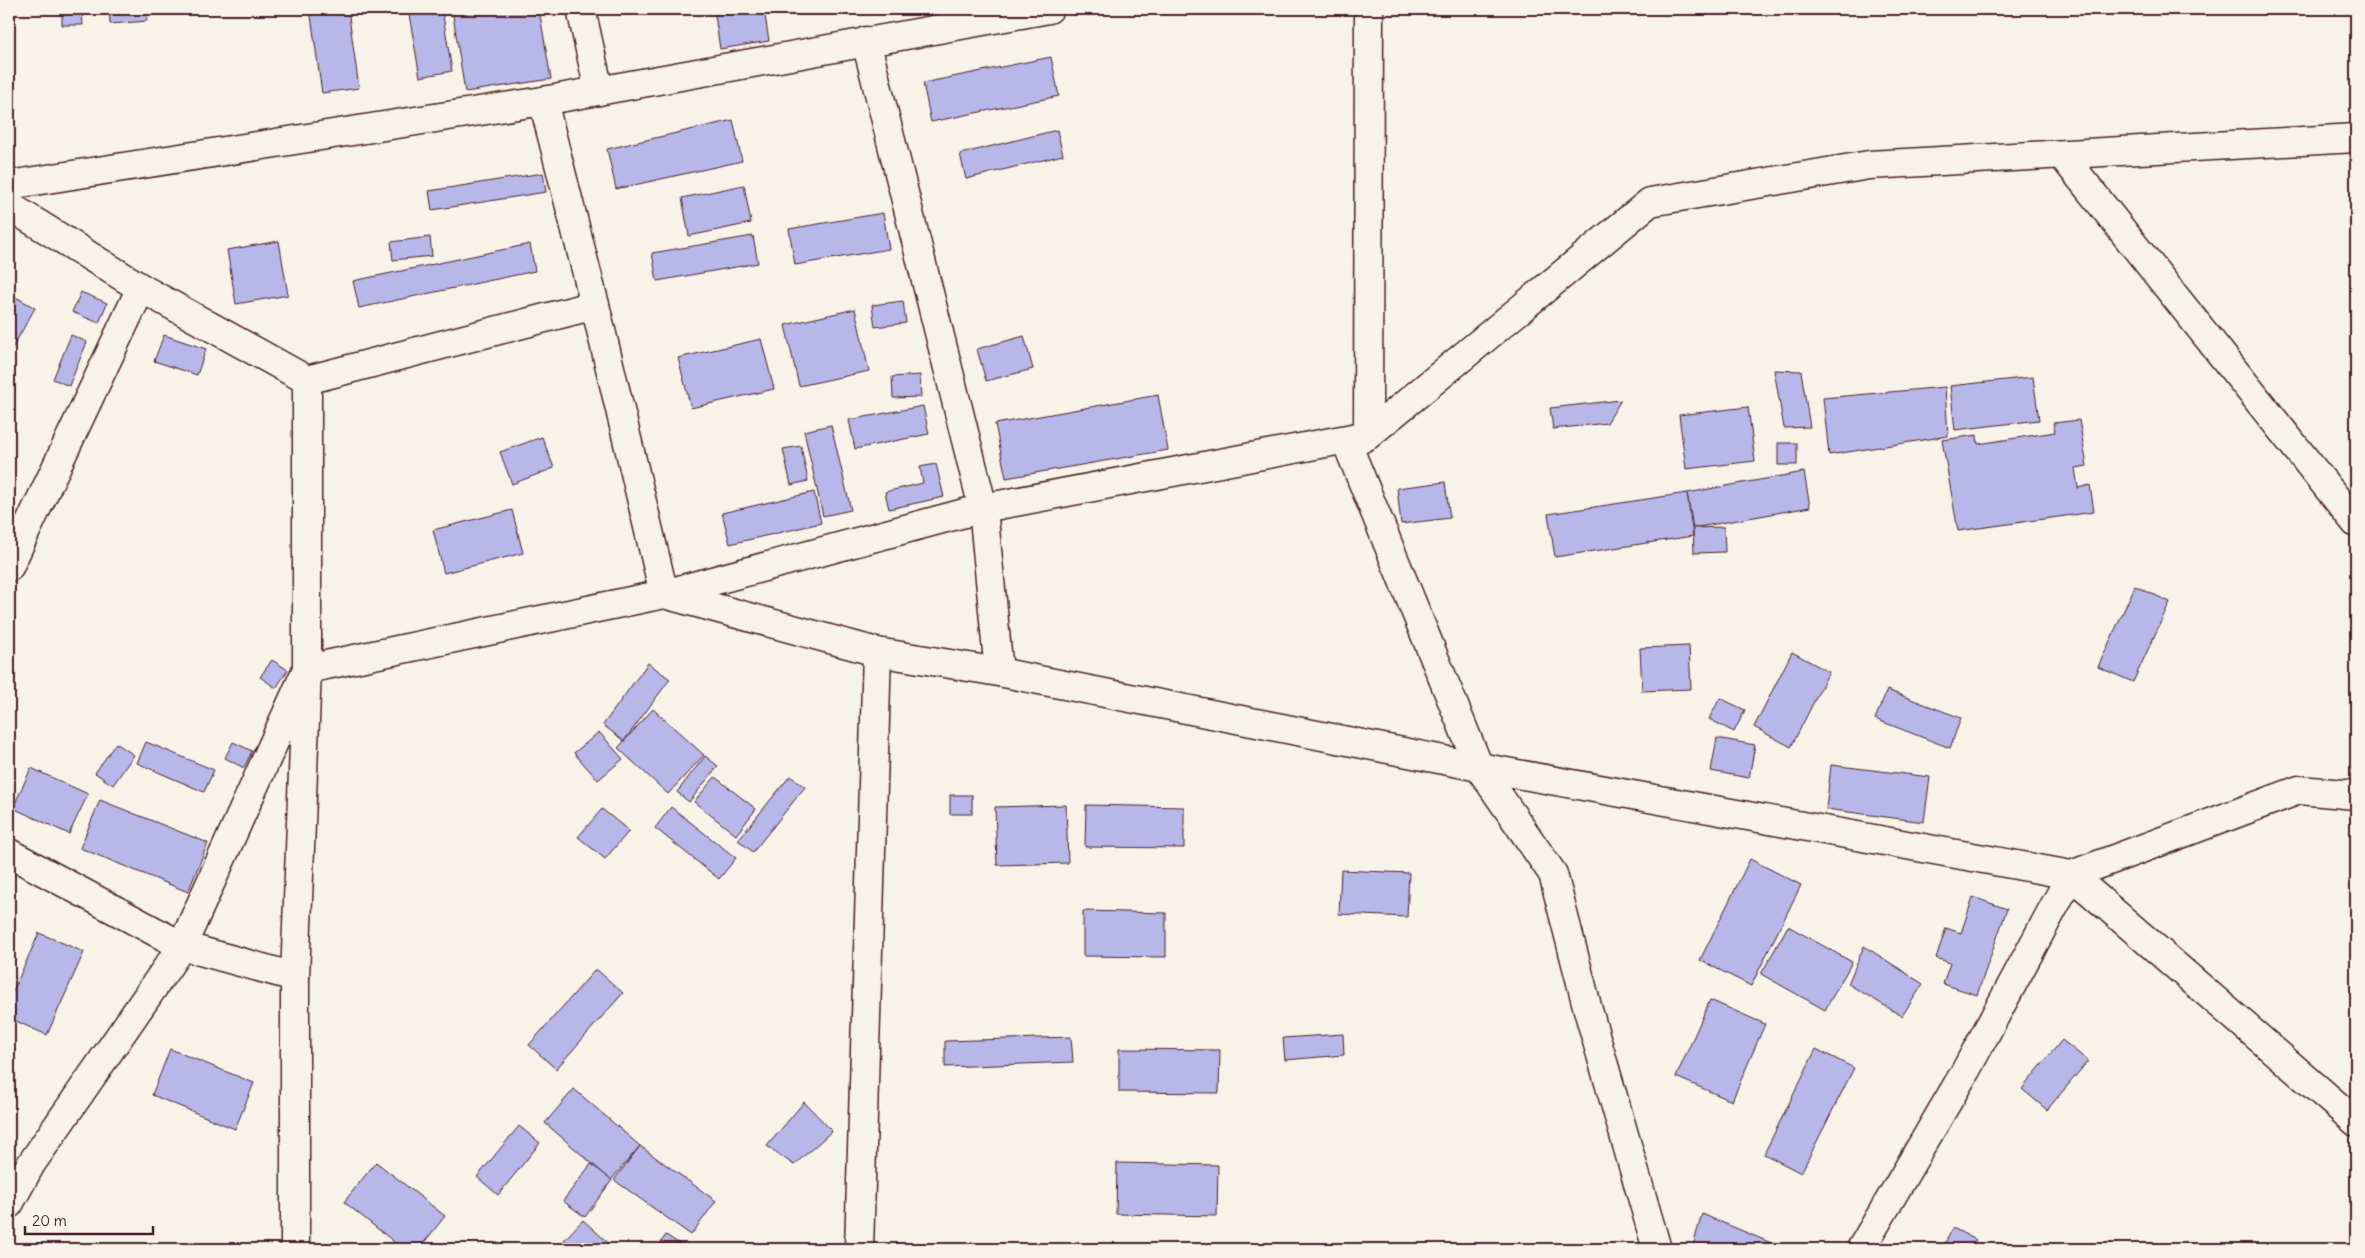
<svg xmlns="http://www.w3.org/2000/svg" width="2365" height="1258" viewBox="0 0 2365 1258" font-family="Delius,sans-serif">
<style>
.building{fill:#b7b7e9;stroke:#4a1f2b}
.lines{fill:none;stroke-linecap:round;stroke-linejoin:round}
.street-casing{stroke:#4a1f2b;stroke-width:31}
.street{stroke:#f7f3e8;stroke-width:28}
</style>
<rect width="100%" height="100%" fill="#f7f3e8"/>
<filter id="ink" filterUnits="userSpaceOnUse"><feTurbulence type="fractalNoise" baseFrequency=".02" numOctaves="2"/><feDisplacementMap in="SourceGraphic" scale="10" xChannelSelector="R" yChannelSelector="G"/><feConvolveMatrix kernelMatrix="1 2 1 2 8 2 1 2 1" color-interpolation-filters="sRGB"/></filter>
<g filter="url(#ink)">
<g class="building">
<path d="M62 9H82L83 25H62Z"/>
<path d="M109 9H146L147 21 110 24Z"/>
<path d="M310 9H348L359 88 322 93Z"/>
<path d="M408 9H442L452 71 420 77Z"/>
<path d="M452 9H539L551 79 465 92Z"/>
<path d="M714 9H764L769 41 720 49Z"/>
<path d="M1051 57 1059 96 931 122 923 83Z"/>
<path d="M733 120 742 161 616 189 607 149Z"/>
<path d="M1057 130 1063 155 966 179 960 154Z"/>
<path d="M543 173 546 192 432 210 429 191Z"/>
<path d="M744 185 751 223 689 236 682 198Z"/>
<path d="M883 213 889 249 795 265 789 229Z"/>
<path d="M753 236 758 263 657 281 652 253Z"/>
<path d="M430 237 432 256 393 260 391 242Z"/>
<path d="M279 241 288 295 236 304 227 250Z"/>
<path d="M530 244 535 271 359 308 353 281Z"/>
<path d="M81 292 107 303 99 323 72 312Z"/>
<path d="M9 293 35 308 9 354Z"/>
<path d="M903 301 906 323 875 327 872 305Z"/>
<path d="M855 309 869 371 799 386 785 325Z"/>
<path d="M71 335 87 342 69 386 53 379Z"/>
<path d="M164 335 206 349 197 375 154 361Z"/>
<path d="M1024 336 1033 369 986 381 977 349Z"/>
<path d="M761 339 774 389 691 408 678 358Z"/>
<path d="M1774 370 1801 371 1810 427 1784 428Z"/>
<path d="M920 375 921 397 893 398 892 377Z"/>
<path d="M2033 377 2039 420 1955 430 1950 386Z"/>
<path d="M1945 387 1948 436 1829 455 1823 398Z"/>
<path d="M1158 395 1168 450 1006 478 995 424Z"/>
<path d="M1621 400 1607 423 1553 429 1550 408Z"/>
<path d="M923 406 929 434 855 449 849 420Z"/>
<path d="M1748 407 1755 461 1686 469 1679 415Z"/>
<path d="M2079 420 2087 466 2075 468 2078 488 2090 485 2094 512 1958 531 1942 440 1977 435 1978 444 2055 432 2053 423Z"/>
<path d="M831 425 851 510 823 516 804 431Z"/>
<path d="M542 437 554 468 512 484 500 452Z"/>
<rect x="1778" y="443" width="19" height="22"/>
<path d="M801 446 808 481 791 485 783 449Z"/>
<path d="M936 464 944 497 889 509 885 492 923 483 920 467Z"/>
<path d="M1804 472 1810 507 1693 528 1687 493Z"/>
<path d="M1445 482 1450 518 1401 524 1397 488Z"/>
<path d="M814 492 821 523 730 544 722 513Z"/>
<path d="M1687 493 1693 536 1555 557 1548 514Z"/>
<path d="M512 510 523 553 444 573 433 530Z"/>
<path d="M1724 527 1725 552 1694 553 1693 528Z"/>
<path d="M2135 586 2170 602 2133 682 2098 667Z"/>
<path d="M1689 646 1691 689 1642 691 1640 648Z"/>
<path d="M1792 652 1829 672 1791 747 1754 727Z"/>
<path d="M272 660 288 670 276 688 260 677Z"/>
<path d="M648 663 670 679 624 741 603 725Z"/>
<path d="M1887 690 1961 718 1950 748 1875 719Z"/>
<path d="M1720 698 1745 710 1734 732 1709 719Z"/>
<path d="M653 709 704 755 668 794 618 748Z"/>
<path d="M599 732 623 759 598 780 574 753Z"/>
<path d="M1717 738 1755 745 1749 778 1711 771Z"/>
<path d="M146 742 214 770 204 792 137 763Z"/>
<path d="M233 742 252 751 244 768 225 758Z"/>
<path d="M116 743 134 755 113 785 95 773Z"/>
<path d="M705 756 718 766 689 802 677 792Z"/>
<path d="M1831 765 1930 777 1924 822 1826 809Z"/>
<path d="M31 768 88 794 69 834 13 808Z"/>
<path d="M790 776 805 787 753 852 738 840Z"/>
<path d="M715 777 756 809 736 835 694 802Z"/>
<rect x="950" y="795" width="22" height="19"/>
<path d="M100 800 208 843 188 892 80 848Z"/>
<path d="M1066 805 1068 863 997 865 995 807Z"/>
<path d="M1086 805 1184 807V848L1085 847Z"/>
<path d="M671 807 736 858 719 879 655 828Z"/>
<path d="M602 809 629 831 605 859 578 837Z"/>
<path d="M1750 859 1801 885 1751 986 1700 960Z"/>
<path d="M1341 870 1409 873 1407 917 1339 914Z"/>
<path d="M1973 897 2007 909 1977 995 1943 984 1950 963 1936 958 1946 928 1961 933Z"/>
<path d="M1083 911 1166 913V957L1083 956Z"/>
<path d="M1788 926 1852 962 1825 1010 1761 974Z"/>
<path d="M39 933 84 952 47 1035 9 1018V1000Z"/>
<path d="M1864 946 1923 984 1902 1016 1848 984Z"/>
<path d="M596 969 623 993 556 1069 529 1045Z"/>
<path d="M1710 1000 1765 1024 1732 1101 1676 1077Z"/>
<path d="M1343 1034 1344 1055 1285 1060 1283 1038Z"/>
<path d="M1071 1037 1073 1062 945 1067V1041Z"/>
<path d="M2062 1040 2088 1061 2047 1110 2022 1089Z"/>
<path d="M170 1049 254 1083 235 1129 152 1095Z"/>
<path d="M1119 1049 1220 1050 1219 1093 1119 1092Z"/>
<path d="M1816 1049 1854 1068 1801 1173 1764 1154Z"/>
<path d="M574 1089 640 1146 611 1180 545 1123Z"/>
<path d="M804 1102 832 1131 794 1165 767 1146Z"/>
<path d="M519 1126 540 1143 498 1195 477 1177Z"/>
<path d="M640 1146 716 1201 691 1235 614 1180Z"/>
<path d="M376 1162 445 1216 419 1249H403L344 1202Z"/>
<path d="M1117 1163 1218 1165 1217 1216 1116 1214Z"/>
<path d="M591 1164 612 1180 585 1217 563 1201Z"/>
<path d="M1702 1214 1776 1245 1775 1249H1692Z"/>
<path d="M583 1220 615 1249H575L564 1240Z"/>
<path d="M1953 1228 1976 1240 1971 1249H1942Z"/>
<path d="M666 1235 684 1247 683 1249H656Z"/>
</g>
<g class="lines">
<defs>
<g id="street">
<path d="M581 9 599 91"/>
<path d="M1369 9 1368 435 1348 446 1479 767 1553 874 1588 1010 1657 1249"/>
<path d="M866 41 983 508 999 672"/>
<path d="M543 101 595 305 664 594 877 652 999 672 1479 767 2071 875 2299 790 2356 795"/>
<path d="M2062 155 2356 523"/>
<path d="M9 185 543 101 1049 9"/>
<path d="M9 206 141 288 307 380 595 305"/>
<path d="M9 567 141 288"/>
<path d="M9 853 182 946 295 977"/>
<path d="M9 1204 31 1164 182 946 307 669 664 594 983 508 1368 435 1650 202 1869 165 2356 138"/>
<path d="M295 1249V977L307 669V380"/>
<path d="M859 1249 877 652"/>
<path d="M1861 1249 1966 1070 2071 875 2356 1122"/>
</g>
</defs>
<use href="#street" class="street-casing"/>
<use href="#street" class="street"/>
</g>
</g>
<rect width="2365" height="1258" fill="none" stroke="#f7f3e8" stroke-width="30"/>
<rect x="15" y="15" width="2335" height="1228" fill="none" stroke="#4a1f2b" stroke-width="2" filter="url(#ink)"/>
<path d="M25 1226v8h128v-8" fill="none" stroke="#4a1f2b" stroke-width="2.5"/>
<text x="32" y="1226" font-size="15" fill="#4a1f2b" stroke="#f7f3e8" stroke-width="4" paint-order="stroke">20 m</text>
</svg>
